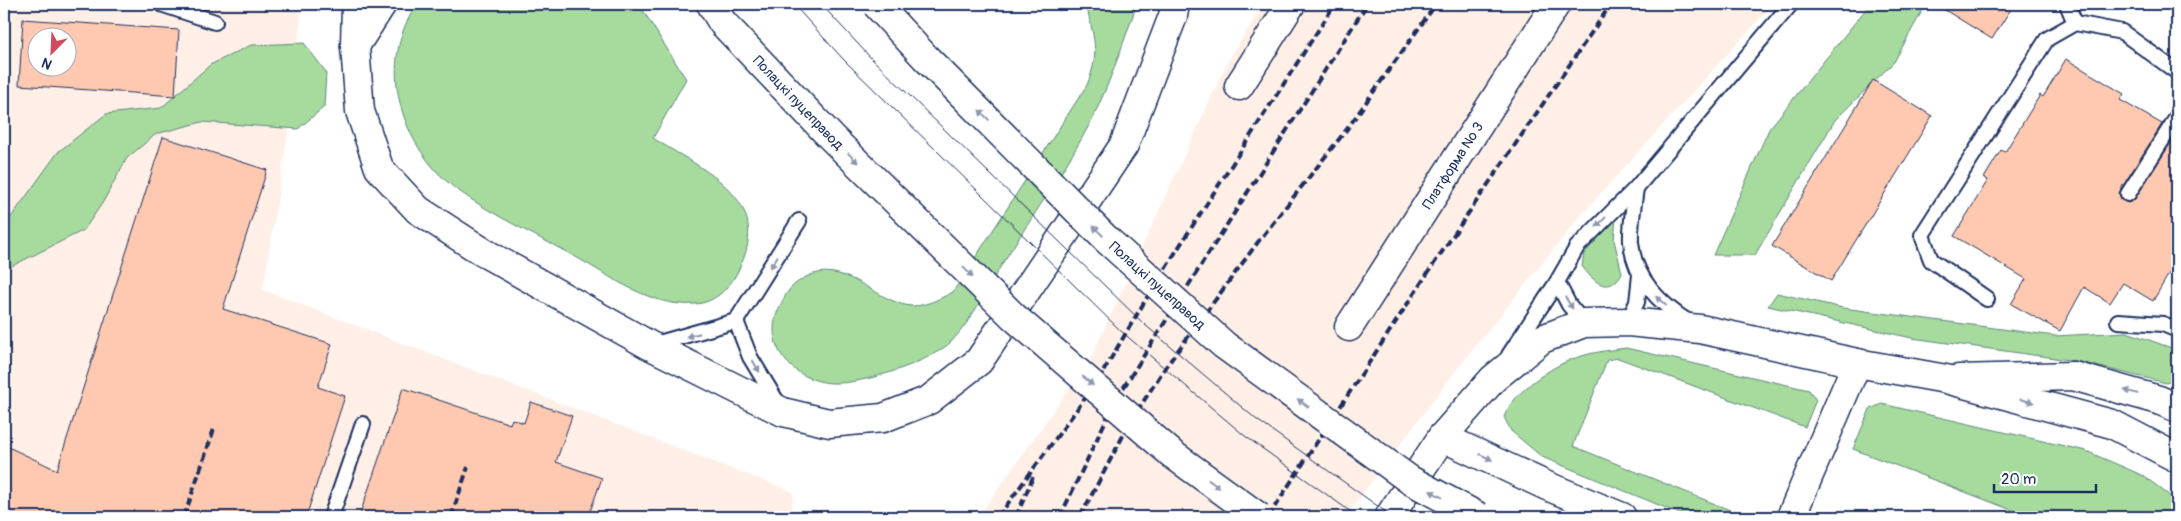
<svg xmlns="http://www.w3.org/2000/svg" width="2181" height="521" viewBox="0 0 2181 521" font-family="Pangolin,sans-serif">
<style>
.built{fill:#ffefe7;fill-rule:evenodd}
.green{fill:#a6db9d;stroke:#60857e}
.building{fill:#fec9b0;stroke:#1b2f5e;fill-rule:evenodd}
.lines{fill:none;stroke-linecap:round;stroke-linejoin:round}
.lane-casing{stroke:#1b2f5e;stroke-width:18}
.street-casing{stroke:#1b2f5e;stroke-width:31}
.primary-casing{stroke:#1b2f5e;stroke-width:31}
.lane{stroke:#fff;stroke-width:14}
.street{stroke:#fff;stroke-width:28}
.primary{stroke:#fff;stroke-width:28}
.tram{stroke:#1b2f5e;stroke-width:1}
.rail{stroke:#1b2f5e;stroke-width:4;stroke-dasharray:8 4;stroke-linecap:butt}
.primary-bridge-casing{stroke:#1b2f5e;stroke-width:31;stroke-linecap:butt}
.primary-bridge{stroke:#fff;stroke-width:28}
.oneway{fill:#8d97ae}
.labels{text-anchor:middle;stroke-width:4.5;stroke-linejoin:round;paint-order:stroke}
.street-label{font-size:14px;fill:#1b2f5e;stroke:#fff}
</style>
<rect width="100%" height="100%" fill="#fff"/>
<filter id="ink" filterUnits="userSpaceOnUse"><feTurbulence type="fractalNoise" baseFrequency=".02" numOctaves="2"/><feDisplacementMap in="SourceGraphic" scale="10" xChannelSelector="R" yChannelSelector="G"/><feConvolveMatrix kernelMatrix="1 2 1 2 8 2 1 2 1" color-interpolation-filters="sRGB"/></filter>
<g filter="url(#ink)">
<g class="built">
<path d="M4 4H302L291 114 263 290 793 492 792 517H4ZM38 38H68V68H38Z"/>
<path d="M1264 4H1773L1583 213 1458 368 1345 517H978L1091 358 1228 61Z"/>
</g>
<g class="green">
<path d="M416 4H639L686 79 653 138C704 171 776 198 738 271 730 287 715 303 695 304 652 308 610 276 574 256 535 235 492 215 456 189 409 153 383 88 403 31 406 22 412 13 416 4Z"/>
<path d="M1086 4H1137C1121 49 1106 96 1082 138 1058 180 1030 220 1004 261 988 286 973 319 952 341 931 362 862 385 832 383 793 381 760 345 780 306 788 290 790 286 806 277 842 259 872 297 905 305 921 309 939 299 953 292L1087 85C1101 52 1093 36 1086 4Z"/>
<path d="M1870 4H1926L1894 62 1835 120 1755 255H1713L1769 129Z"/>
<path d="M304 43 326 72 324 107 298 129 202 122 156 134 127 158 103 202 84 230 10 267 4 265V227L58 152 106 114 161 108 210 65 251 45Z"/>
<path d="M1616 217 1614 240 1622 273C1609 296 1593 282 1582 266L1584 254Z"/>
<path d="M1777 293 1843 308 2055 336 2127 332 2177 350V379L2166 383 2076 361 1912 338 1768 306Z"/>
<path d="M1626 348 1809 390 1816 400 1805 427 1618 358 1607 360 1573 446 1747 517H1688L1542 457 1511 431 1504 417C1510 402 1521 392 1533 382 1566 357 1586 353 1626 348Z"/>
<path d="M1882 404 2086 451 2144 476 2175 500 2177 504V517H2030L1853 449 1870 409Z"/>
</g>
<g class="building">
<path d="M1935 4H2014L1992 39Z"/>
<path d="M23 19 179 30 175 96 19 85ZM38 38H68V68H38Z"/>
<path d="M2066 59 2124 94 2120 100 2162 124 2121 189 2119 194 2123 201 2128 203 2135 199 2177 133V260L2153 301 2123 283 2110 303 2084 287 2060 331 2011 304 2026 279 1954 236 1988 180 1984 178 2001 150 2005 152 2040 95 2043 97Z"/>
<path d="M1873 80 1932 116 1831 281 1772 246Z"/>
<path d="M163 137 267 170 223 309 332 344 318 387 345 396 306 517H4V445L57 470Z"/>
<path d="M403 388 510 424 512 419 524 423 531 402 572 416 556 462 602 478 588 517H359Z"/>
</g>
<g class="lines">
<defs>
<g id="lane">
<path d="M161 4 215 22"/>
<path d="M2067 4 2075 23"/>
<path d="M1636 188C1634 205 1630 225 1631 242 1634 279 1661 305 1690 323"/>
<path d="M2128 194 2177 117"/>
<path d="M1557 282 1569 305 1584 323"/>
<path d="M1987 299 1931 260 1922 235 2047 39 2075 23 2122 32 2177 72"/>
<path d="M736 321 750 357 779 405"/>
<path d="M2118 321 2163 324 2177 330"/>
<path d="M1628 322 1637 302 1640 275"/>
<path d="M652 345 736 321 799 221"/>
<path d="M1509 355 1557 282 1577 247 1636 188 1791 4"/>
<path d="M331 517 363 424"/>
</g>
<g id="street">
<path d="M1239 86 1291 4"/>
<path id="s1" d="M1349 327 1556 4"/>
<path d="M1959 379 2073 376 2159 400 2177 408"/>
<path d="M1442 437 1547 486 1622 517"/>
<path d="M1791 517 1857 363"/>
</g>
<g id="primary">
<path d="M356 4 355 46 360 111 379 168 418 210 483 252 649 345 783 412 829 423 883 418 929 400 979 361 1124 145 1173 16 1175 4"/>
<path d="M711 4 722 22"/>
<path d="M355 46 382 4"/>
<path d="M1389 517 1442 437 1493 379 1542 339 1584 323 1628 322 1700 329 1857 363 1946 379 2112 424 2177 458"/>
</g>
</defs>
<use href="#lane" class="lane-casing"/>
<use href="#street" class="street-casing"/>
<use href="#primary" class="primary-casing"/>
<use href="#lane" class="lane"/>
<use href="#street" class="street"/>
<use href="#primary" class="primary"/>
<g class="tram">
<path d="M793 4 844 60 1122 332 1245 436 1358 517"/>
<path d="M821 4 870 57 1144 324 1257 420 1393 517"/>
</g>
<g class="rail">
<path d="M184 517 214 429"/>
<path d="M451 517 468 467"/>
<path d="M998 517 1097 382 1152 289 1335 4"/>
<path d="M1016 517 1033 477"/>
<path d="M1060 517 1115 401 1367 4"/>
<path d="M1080 517 1132 419 1165 368 1258 242 1347 129 1436 4"/>
<path d="M1268 517 1431 268 1611 4"/>
</g>
<defs>
<g id="primary-bridge">
<path id="s2" d="M876 4 925 57 1106 239 1224 345 1410 480 1479 517"/>
<path id="s3" d="M722 22 831 137 1014 317 1172 454 1259 517"/>
</g>
</defs>
<use href="#primary-bridge" class="primary-bridge-casing"/>
<use href="#primary-bridge" class="primary-bridge"/>
</g>
<defs><path id="oneway-solid" d="M-6-.8H1V-3.2L6.5 0L1 3.2V.8H-6Z" transform="scale(1.25)"/></defs>
<g class="oneway">
<use href="#oneway-solid" transform="translate(984 115) rotate(-135)"/>
<use href="#oneway-solid" transform="translate(853 158) rotate(45)"/>
<use href="#oneway-solid" transform="translate(1601 222) rotate(135)"/>
<use href="#oneway-solid" transform="translate(1098 231) rotate(-135)"/>
<use href="#oneway-solid" transform="translate(774 262) rotate(122)"/>
<use href="#oneway-solid" transform="translate(968 272) rotate(45)"/>
<use href="#oneway-solid" transform="translate(1661 301) rotate(-139)"/>
<use href="#oneway-solid" transform="translate(1569 303) rotate(57)"/>
<use href="#oneway-solid" transform="translate(693 335) rotate(166)"/>
<use href="#oneway-solid" transform="translate(756 366) rotate(59)"/>
<use href="#oneway-solid" transform="translate(1088 381) rotate(41)"/>
<use href="#oneway-solid" transform="translate(2131 392) rotate(-164)"/>
<use href="#oneway-solid" transform="translate(2027 401) rotate(15)"/>
<use href="#oneway-solid" transform="translate(1303 403) rotate(-144)"/>
<use href="#oneway-solid" transform="translate(1486 457) rotate(25)"/>
<use href="#oneway-solid" transform="translate(1214 484) rotate(36)"/>
<use href="#oneway-solid" transform="translate(1436 494) rotate(-152)"/>
</g>
</g>
<g class="labels">
<g class="street-label">
<text dy="5" stroke="none"><textPath href="#s3" startOffset="111">Полацкі пуцеправод</textPath></text>
<text dy="5" stroke="none"><textPath href="#s1" startOffset="192">Платформа № 3</textPath></text>
<text dy="5" stroke="none"><textPath href="#s2" startOffset="398">Полацкі пуцеправод</textPath></text>
</g>
</g>
<rect width="2181" height="521" fill="none" stroke="#fff" stroke-width="20"/>
<rect x="10" y="10" width="2161" height="501" fill="none" stroke="#1b2f5e" stroke-width="2" filter="url(#ink)"/>
<g transform="translate(52 52) rotate(204)"><circle r="24" fill="#ffffff" stroke="#a4acbf"/>
<path d="M0-4L9 19L0 12L-9 19Z" fill="#d1495b"/>
<text y="-8" font-size="14" font-weight="bold" text-anchor="middle" fill="#1b2f5e">N</text>
</g>
<path d="M1994 484v8h102v-8" fill="none" stroke="#1b2f5e" stroke-width="2.5"/>
<text x="2001" y="484" font-size="15" fill="#1b2f5e" stroke="#ffffff" stroke-width="4" paint-order="stroke">20 m</text>
</svg>
